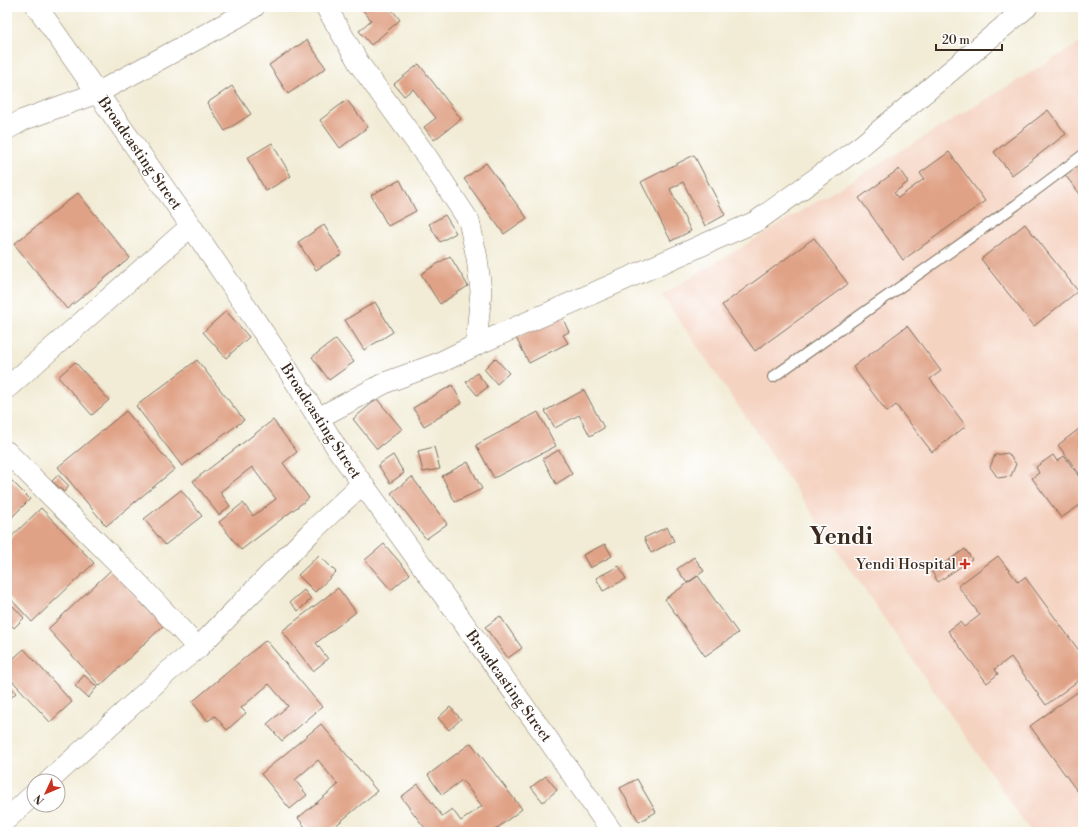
<svg xmlns="http://www.w3.org/2000/svg" width="1090" height="839" viewBox="0 0 1090 839" font-family="'Libre Bodoni',serif">
<style>
.built{fill:#f5d3c1}
.building{fill:#e0a286}
.lines{fill:none;stroke-linecap:round;stroke-linejoin:round}
.lane-casing{stroke:#7b6e5e;stroke-width:12}
.street-casing{stroke:#7b6e5e;stroke-width:22}
.lane{stroke:#fff;stroke-width:10}
.street{stroke:#fff;stroke-width:21}
.poi-dot{fill:#c8321e;stroke:#fff;stroke-width:1.5}
.labels{text-anchor:middle;stroke-width:3;stroke-linejoin:round;paint-order:stroke}
.street-label{font-size:15px;fill:#3b2a1e;stroke:#fff}
.poi-label{font-size:15px;fill:#3b2a1e;stroke:#fff;text-anchor:end}
.town-label{font-size:23px;font-weight:bold;fill:#3b2a1e;stroke:#fff}
</style>
<rect width="100%" height="100%" fill="#fff"/>
<filter id="ink" filterUnits="userSpaceOnUse"><feTurbulence type="fractalNoise" baseFrequency=".025" numOctaves="2"/><feDisplacementMap in="SourceGraphic" scale="8" xChannelSelector="R" yChannelSelector="G"/><feConvolveMatrix kernelMatrix="1 2 1 2 8 2 1 2 1" color-interpolation-filters="sRGB"/></filter>
<filter id="wash" filterUnits="userSpaceOnUse"><feTurbulence type="fractalNoise" baseFrequency=".012" numOctaves="4" result="noise"/><feDisplacementMap in="SourceGraphic" scale="16" xChannelSelector="R" yChannelSelector="G"/><feGaussianBlur stdDeviation="0.9" result="paint"/><feColorMatrix in="noise" values="0 0 0 0 0 0 0 0 0 0 0 0 0 0 0 0 0 1.4 0 .05"/><feComposite in="paint" operator="in"/></filter>
<g filter="url(#wash)">
<rect width="100%" height="100%" fill="#f2ecd6"/>
<path class="built" d="M1083 41V832H1031L662 295Z"/>
<g id="blocks">
<g class="building">
<path d="M360 7H390L400 20 371 45 359 31 371 20Z"/>
<path d="M307 40 326 68 288 94 269 65Z"/>
<path d="M419 64 461 119 434 140 424 127 436 118 413 89 404 96 394 84Z"/>
<path d="M232 86 251 114 225 131 207 103Z"/>
<path d="M347 100 368 127 340 148 320 120Z"/>
<path d="M1048 110 1066 134 1012 175 994 152Z"/>
<path d="M272 143 291 176 266 191 247 158Z"/>
<path d="M949 152 985 201 903 260 859 198 899 169 908 182 894 193 898 198 924 179 920 173Z"/>
<path d="M694 155 725 215 705 226 683 182 670 189 691 231 671 241 641 182Z"/>
<path d="M1083 162V191L1080 194 1065 175Z"/>
<path d="M486 163 527 218 504 234 464 179Z"/>
<path d="M400 180 416 211 388 226 371 195Z"/>
<path d="M78 193 130 258 67 309 14 244Z"/>
<path d="M445 215 456 233 440 242 429 224Z"/>
<path d="M1025 224 1078 291 1034 326 981 259Z"/>
<path d="M324 225 342 254 316 270 298 242Z"/>
<path d="M814 238 848 284 755 351 722 305Z"/>
<path d="M450 256 468 286 440 304 421 274Z"/>
<path d="M375 302 393 332 364 350 345 320Z"/>
<path d="M226 311 249 337 226 358 203 332Z"/>
<path d="M561 315 569 332 563 335 568 343 529 363 516 338Z"/>
<path d="M907 326 941 371 930 379 966 426 932 452 896 405 887 412 853 367Z"/>
<path d="M336 339 354 362 329 380 312 357Z"/>
<path d="M495 358 509 373 497 384 484 369Z"/>
<path d="M197 360 244 420 182 466 136 406Z"/>
<path d="M75 362 109 400 92 415 58 377Z"/>
<path d="M477 373 488 387 477 395 466 382Z"/>
<path d="M452 385 462 403 442 414 443 415 424 426 413 408Z"/>
<path d="M584 390 604 428 590 436 579 415 555 428 545 411Z"/>
<path d="M377 399 402 429 377 449 353 419Z"/>
<path d="M126 411 175 469 106 526 58 467Z"/>
<path d="M538 412 556 446 494 478 476 445Z"/>
<path d="M273 420 297 452 283 463 309 498 241 550 219 522 243 503 253 516 276 499 252 467 220 492 230 506 219 515 193 481Z"/>
<path d="M1083 426V479L1058 445Z"/>
<path d="M434 447 440 469 423 472 418 451Z"/>
<path d="M559 450 572 474 556 484 543 459Z"/>
<path d="M1008 453 1016 464 1011 476 998 478 990 467 995 455Z"/>
<path d="M393 455 404 473 390 483 378 465Z"/>
<path d="M1053 455 1057 461 1064 456 1083 482V503L1061 518 1032 478 1039 473 1036 467Z"/>
<path d="M468 462 482 489 455 502 442 476Z"/>
<path d="M58 475 69 486 64 492 52 481Z"/>
<path d="M7 476 30 499 7 522Z"/>
<path d="M412 477 447 524 426 539 391 493Z"/>
<path d="M181 490 202 516 165 545 144 519Z"/>
<path d="M41 508 94 563 32 622 7 595V541Z"/>
<path d="M667 527 674 541 651 553 644 538Z"/>
<path d="M384 544 410 574 391 590 365 560Z"/>
<path d="M605 544 612 556 590 568 583 555Z"/>
<path d="M965 549 972 559 938 582 932 572Z"/>
<path d="M319 555 336 572 315 592 298 575Z"/>
<path d="M998 556 1018 582 1025 577 1083 656V677L1046 705 1011 657 995 669 998 674 987 683 948 631 960 622 964 627 980 615 958 586Z"/>
<path d="M694 557 704 571 687 583 677 569Z"/>
<path d="M619 566 626 579 603 591 596 578Z"/>
<path d="M111 570 163 626 100 686 48 629Z"/>
<path d="M698 576 738 633 705 656 665 599Z"/>
<path d="M338 588 356 612 316 643 328 659 313 671 282 631Z"/>
<path d="M304 590 311 599 298 611 290 602Z"/>
<path d="M13 606 24 618 14 628 7 621V612Z"/>
<path d="M500 616 522 648 508 658 485 627Z"/>
<path d="M266 640 322 707 282 741 267 724 288 706 269 684 241 708 246 713 227 730 215 716 208 721 192 702Z"/>
<path d="M24 649 72 702 50 722 7 675V664Z"/>
<path d="M84 675 97 687 88 698 75 686Z"/>
<path d="M7 683 16 693 7 701Z"/>
<path d="M1079 691 1083 697V787L1077 791 1030 726Z"/>
<path d="M450 707 461 719 449 730 438 718Z"/>
<path d="M321 724 377 791 328 832H309L298 818 338 785 318 760 295 780 307 795 290 809 261 774Z"/>
<path d="M471 743 522 809 492 832H428L401 797 418 784 442 816 452 809 461 821 482 806 462 780 442 795 428 775Z"/>
<path d="M546 776 557 790 543 802 531 787Z"/>
<path d="M637 779 656 812 639 822 620 788Z"/>
</g>
</g>
</g>
<g filter="url(#ink)">
<use href="#blocks" fill-opacity="0" stroke="#7b6e5e" stroke-width="1"/>
<g class="lines">
<defs>
<path id="lane" d="M773 377 1016 205 1083 155"/>
<g id="street">
<path d="M37 7 191 226 280 357 338 450 545 735 612 832"/>
<path d="M326 7 360 65 427 157 469 221 477 258 481 291 476 345"/>
<path d="M7 129 23 120 97 93 236 18 254 7"/>
<path d="M7 388 191 226"/>
<path d="M318 418 387 382 439 363 476 345 757 221 861 146 1027 7"/>
<path d="M7 452 135 580 198 648"/>
<path d="M49 781 169 671 198 648 310 533 362 484"/>
<path d="M7 819 34 794"/>
</g>
</defs>
<use href="#lane" class="lane-casing"/>
<use href="#street" class="street-casing"/>
<use href="#lane" class="lane"/>
<use href="#street" class="street"/>
</g>
</g>
<path class="poi-dot" d="M963 558h4v4h4v4h-4v4h-4v-4h-4v-4h4z"/>
<g class="labels">
<g class="street-label">
<text transform="translate(140 153) rotate(55)" y="5">Broadcasting Street</text>
<text transform="translate(321 421) rotate(57)" y="5">Broadcasting Street</text>
<text transform="translate(509 686) rotate(54)" y="5">Broadcasting Street</text>
</g>
<g class="poi-label">
<text x="956" y="569">Yendi Hospital</text>
</g>
<g class="town-label">
<text x="841" y="544">Yendi</text>
</g>
</g>
<rect width="1090" height="839" fill="none" stroke="#fff" stroke-width="24"/>
<g transform="translate(46 793) rotate(226)"><circle r="19" fill="#ffffff" stroke="#b1aaa5"/>
<path d="M0-3L7 15L0 10L-7 15Z" fill="#c8321e"/>
<text y="-6" font-size="11" font-weight="bold" text-anchor="middle" fill="#3b2a1e">N</text>
</g>
<path d="M936 44v6h66v-6" fill="none" stroke="#3b2a1e" stroke-width="2"/>
<text x="942" y="44" font-size="12" fill="#3b2a1e" stroke="#ffffff" stroke-width="3" paint-order="stroke">20 m</text>
</svg>
